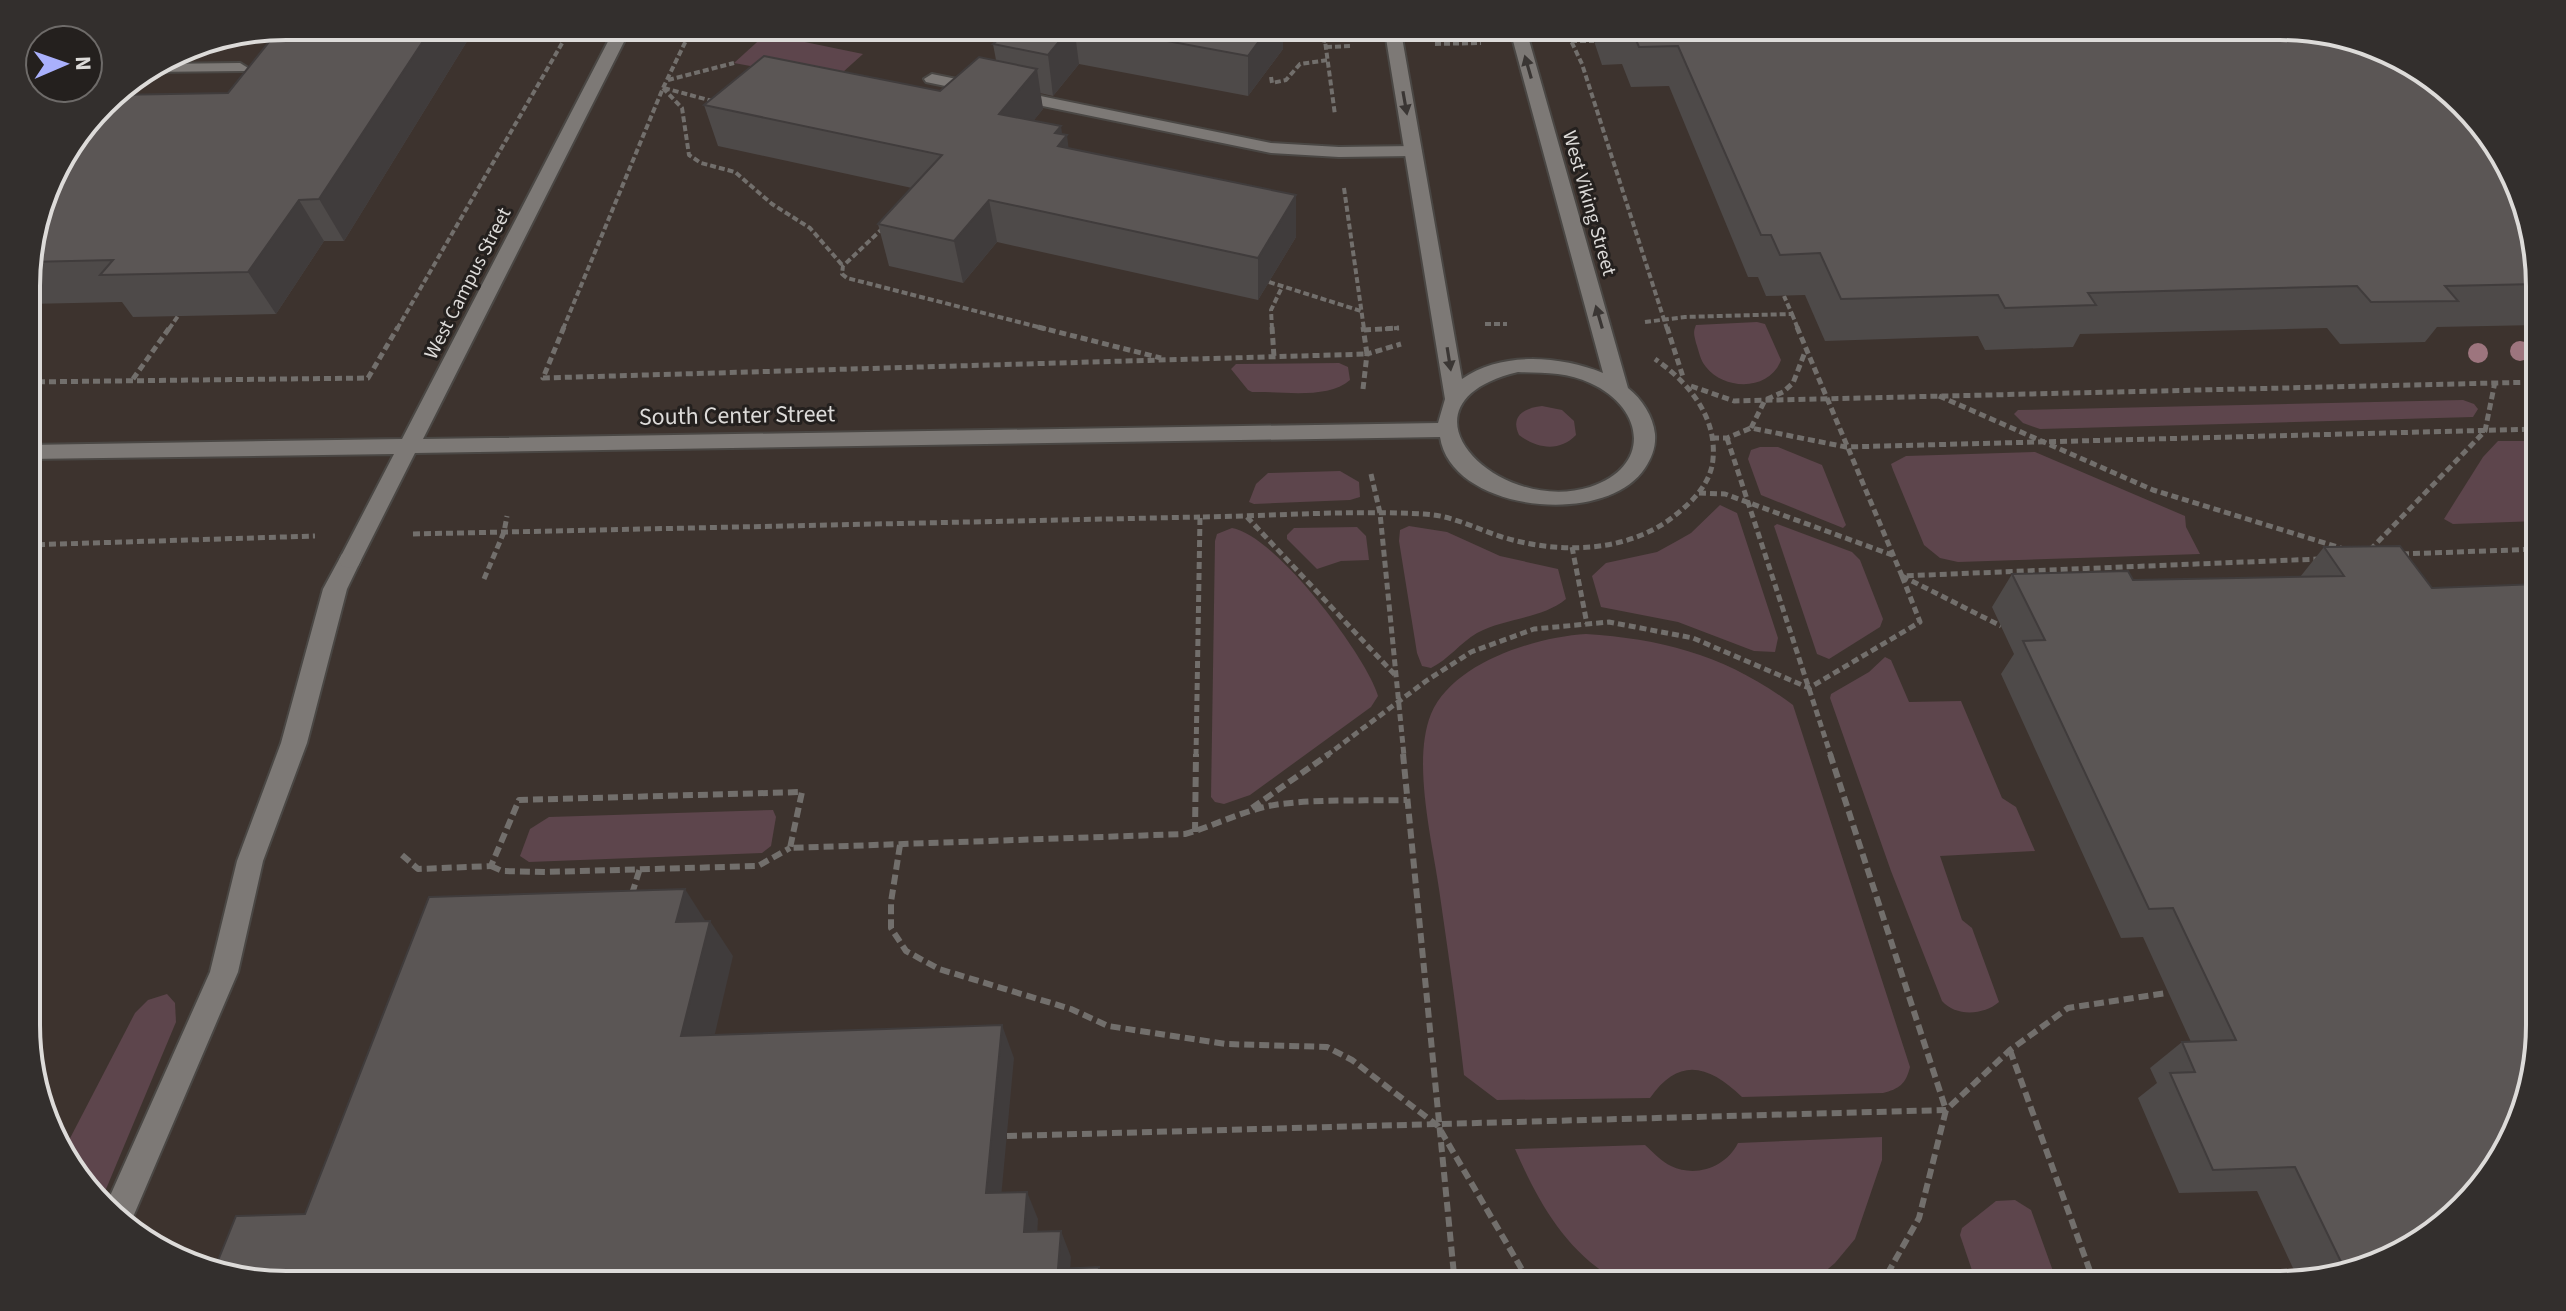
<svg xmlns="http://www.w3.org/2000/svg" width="2566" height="1311" viewBox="0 0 2566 1311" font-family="'Source Sans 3',sans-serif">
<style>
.built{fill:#3d332e}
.green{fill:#5d454c}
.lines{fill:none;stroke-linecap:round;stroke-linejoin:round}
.service-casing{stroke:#4a4744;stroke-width:4}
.minor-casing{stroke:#4a4744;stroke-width:4}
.path-far2{stroke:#726f6c;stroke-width:4;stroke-dasharray:6 3;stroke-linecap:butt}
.path-far1{stroke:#726f6c;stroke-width:5;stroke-dasharray:7 4;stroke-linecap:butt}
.path{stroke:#726f6c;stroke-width:6;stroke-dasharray:10 5;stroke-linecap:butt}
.service{fill:#7d7976;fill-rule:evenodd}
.minor{fill:#7d7976;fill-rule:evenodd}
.tree{fill:#9d757e}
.wall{fill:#4e4a49}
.shaded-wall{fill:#403c3c}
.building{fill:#5b5655;stroke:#403c3c;stroke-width:2}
.oneway{fill:#3a3634}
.labels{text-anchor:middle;stroke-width:6;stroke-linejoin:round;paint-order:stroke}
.far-street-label{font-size:20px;fill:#dddbd9;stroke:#24201e}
.street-label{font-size:24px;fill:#dddbd9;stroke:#24201e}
.rim{fill:none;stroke:#dddbd9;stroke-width:4}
</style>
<rect width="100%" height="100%" fill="#2e2a27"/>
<path class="built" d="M286 26H2280L2538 253 2540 1025 2424 1241 2296 1284 286 1285 171 1258 80 1183 28 1059 27 269 53 172 114 91 187 46Z"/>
<g class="green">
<path d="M766 34 863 54 833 81 734 63Z"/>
<path d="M1757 322 1765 324 1781 360C1770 391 1725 391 1706 367 1700 360 1699 351 1696 343 1694 335 1693 332 1696 325Z"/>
<path d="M1339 363 1348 367 1350 380C1327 400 1281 391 1252 392L1248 390 1231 369 1236 364Z"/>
<path d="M2463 400 2474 404 2478 409 2473 417 2040 429 2023 423 2014 414 2018 410Z"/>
<path d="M1542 406 1562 410 1574 421 1576 435C1560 452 1537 449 1519 435 1510 416 1524 408 1542 406Z"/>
<path d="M2498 441H2538L2539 521 2453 524 2444 519 2483 457Z"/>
<path d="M1760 447H1778L1822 465 1846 525 1843 528 1761 495 1748 459 1751 450Z"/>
<path d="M2035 452 2185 516 2186 527 2200 554 1958 562 1940 558 1924 545 1893 470 1891 464 1906 456Z"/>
<path d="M1340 471 1359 482 1360 497 1350 500 1254 504 1249 502 1256 484 1268 473Z"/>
<path d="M1720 505 1737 513 1778 638 1775 652 1754 651 1678 622 1601 607 1592 576 1606 563 1657 552 1677 541 1691 533Z"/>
<path d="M1777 524 1852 552 1860 560 1883 619 1880 627 1829 659 1817 654 1774 526Z"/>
<path d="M1409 526 1447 532 1500 556 1558 569 1566 599C1542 619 1505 618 1477 633 1460 643 1449 659 1431 668L1422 666 1417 653 1399 541 1400 530Z"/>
<path d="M1357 527 1366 536 1369 560 1341 561 1317 569 1287 539V535L1294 528Z"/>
<path d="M1232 528C1275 535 1365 654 1378 696L1371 707 1250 795 1224 804 1215 802 1211 797 1215 541 1217 534Z"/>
<path d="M1586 634C1665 639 1729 657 1793 705L1910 1067C1906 1084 1899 1089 1883 1093L1742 1097C1709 1065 1679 1056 1650 1098L1497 1100 1464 1075C1457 1013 1448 951 1439 889 1432 840 1412 761 1431 714 1453 662 1536 637 1586 634Z"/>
<path d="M1885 657 1891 660 1909 702 1961 701 2002 798 2016 807 2035 851 1940 856 1962 920 1972 928 1999 1002C1984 1015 1956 1017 1942 1001L1891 871 1830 698 1831 694 1869 672Z"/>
<path d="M773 810 776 817 771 846 762 853 529 862 520 856 530 829 549 817Z"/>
<path d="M167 994 175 1003 176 1022 101 1201 79 1183 65 1148 135 1013 148 1000Z"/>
<path d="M1882 1137V1160L1855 1239 1835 1263 1809 1285H1626C1569 1258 1539 1204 1515 1149L1645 1145C1653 1152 1662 1162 1671 1166 1696 1178 1726 1167 1738 1143Z"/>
<path d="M2015 1200 2031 1210 2058 1285H1977L1960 1235 1962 1228 1996 1201Z"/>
</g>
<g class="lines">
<defs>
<g id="service">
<path d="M240 63 248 68 246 71 144 72 157 64Z"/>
<path d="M932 74 1271 143 1339 147 1413 146 1422 151 1413 156 1339 157 1271 153 926 82 924 79Z"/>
<path d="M350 552 358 554 361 560 347 589 307 743 263 861 238 972 130 1224 106 1205 210 972 237 861 281 743 323 589 342 554Z"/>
</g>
<path id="minor" d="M616 26H632L423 439 1438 423 1445 399 1384 26H1400L1462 379C1502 351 1560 356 1603 373L1509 26H1525L1628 388C1642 399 1653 416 1655 434 1656 447 1652 457 1645 468 1606 528 1451 512 1440 437L415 453 358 566 350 568 342 566 339 560 394 454 27 459V445L402 439ZM1518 372C1542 373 1568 372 1590 383 1644 407 1653 466 1590 487 1498 516 1385 404 1518 372Z"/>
</defs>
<use href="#service" class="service-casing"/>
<use href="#minor" class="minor-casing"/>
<g class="path-far2">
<path d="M1323 26 1335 115"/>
<path d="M1564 26 1582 64 1667 329"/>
<path d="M1278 32 1326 41"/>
<path d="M1571 41H1594"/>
<path d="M1435 44 1481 43"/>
<path d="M1326 47 1353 46"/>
<path d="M1271 77 1272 83 1286 80 1300 64 1328 60"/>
<path d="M668 80 734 63"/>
<path d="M663 88 682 108 689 155 701 163 735 172 772 204 810 228 843 266"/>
<path d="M664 88 716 102"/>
<path d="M1344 188 1364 329"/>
<path d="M883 228 843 266 842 274 847 278 1046 329"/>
<path d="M1269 282 1361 311"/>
<path d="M1792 314 1798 329"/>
<path d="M1645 322 1685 317 1792 314 1784 296"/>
<path d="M1485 324H1507"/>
<path d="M169 329 178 316"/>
<path d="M397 329 572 26"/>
<path d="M563 329 663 88 693 26"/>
<path d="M1272 329 1271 310 1282 287"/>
<path d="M1385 329 1399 328"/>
</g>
<g class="path-far1">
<path d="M564 327 543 378 1367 354 1363 327"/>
<path d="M1038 327 1161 358"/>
<path d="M1272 327 1274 357"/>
<path d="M1667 327 1683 377"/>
<path d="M1797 327 1902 576 2319 559"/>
<path d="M1364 330 1399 328"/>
<path d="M133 379 170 327"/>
<path d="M27 382 368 378 398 327"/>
<path d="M1691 386 1734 401 2538 382"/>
<path d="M1363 389 1367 354 1401 344"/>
<path d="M1939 396 2153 490 2341 548"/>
<path d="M1751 428 1765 400 1783 392 1793 383 1805 352"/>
<path d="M1712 438H1727L1751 428 1846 447 2538 429"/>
<path d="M1727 438 1831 756"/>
<path d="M1371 474 1380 513 1404 756"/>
<path d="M1699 493 1725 494 1892 555"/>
<path d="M1247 517 1396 676"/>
<path d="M413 534 1200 517"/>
<path d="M27 545 315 536"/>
<path d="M1572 547 1587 624"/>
<path d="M2370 550 2485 431 2495 382"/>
<path d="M2402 554 2539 549"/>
<path d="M1902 576 2001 626"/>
<path d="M484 579 504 532 507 516"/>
<path d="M1196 756 1200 517C1274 516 1350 510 1424 514 1450 515 1475 528 1499 536 1555 554 1625 554 1673 517 1692 502 1711 484 1713 459 1717 416 1688 382 1655 359"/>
<path d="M1326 756 1426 681 1471 652 1534 629 1609 622 1693 638 1809 688 1920 622 1902 576"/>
</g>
<g class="path">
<path d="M1403 754 1455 1285"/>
<path d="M1830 754 1946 1110 1919 1218 1881 1285"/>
<path d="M1252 808 1329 754"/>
<path d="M1195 832 1196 754"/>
<path d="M900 845 891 902V928L906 951 939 969 1071 1009 1108 1026 1226 1044 1327 1047 1352 1060 1438 1126 1531 1285"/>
<path d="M402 855 418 869 491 866 519 800 802 792 790 848 1185 834C1217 825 1248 808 1281 804 1322 799 1365 801 1407 800"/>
<path d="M491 866 502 871 545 872 758 866 790 848"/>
<path d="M632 894 640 868"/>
<path d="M2010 1050 2095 1285"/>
<path d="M1007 1136 1946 1110 2010 1050 2068 1008 2167 993"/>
</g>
<use href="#service" class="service"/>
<use href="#minor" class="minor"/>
</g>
<g class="tree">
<circle cx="2520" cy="351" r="10"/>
<circle cx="2478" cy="353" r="10"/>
</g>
<g class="wall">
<path d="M286 26H472L474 30 344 241H324L276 314 133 317 122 302 27 304V269L53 172 228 93Z"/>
<path d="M969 26H1283V49L1248 96 1079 64 1053 96 1040 93 1043 109 1034 120 1062 134 1068 148 1296 237 1258 300 997 242 963 283 889 266 878 224 912 188 718 146 704 105 940 91 996 60 993 44 1002 37 970 31Z"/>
<path d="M1589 26H2280L2538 253V325L2437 327 2425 342 2340 344 2327 328 2080 334 2073 347 1985 350 1978 336 1825 341 1805 295 1766 296 1758 277H1748L1669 86 1631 87 1622 64 1602 65Z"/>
<path d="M2400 546 2424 1241 2300 1283 2257 1191 2179 1193 2138 1098 2157 1083 2150 1068 2182 1042H2191L2143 937 2121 938 2001 674 2014 654 1992 607 2012 574 2133 580 2300 577 2324 547Z"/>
</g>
<g class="shaded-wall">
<path d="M433 26H472L474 30 344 241 319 199Z"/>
<path d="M1072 26H1074L1079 64 1053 96 1048 55Z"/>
<path d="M1270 26H1283V49L1248 96V56Z"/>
<path d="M1037 69 1043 109 1006 155 999 114Z"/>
<path d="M1061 126 1063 140 1067 135 1072 176 1063 187 1055 133Z"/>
<path d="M1296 195V237L1258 300V258Z"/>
<path d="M299 200 324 241 276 314 248 272Z"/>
<path d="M989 200 997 242 963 283 954 241Z"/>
<path d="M685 889 708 925 676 922Z"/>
<path d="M710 921 733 956 707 1068 681 1036Z"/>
<path d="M1002 1025 1014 1058 999 1220 986 1193Z"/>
<path d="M1027 1192 1038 1219 1036 1258 1024 1232Z"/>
<path d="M1061 1231 1071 1257 1069 1285 1058 1269Z"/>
<path d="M1099 1267 1105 1285H1098Z"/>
</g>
<g class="building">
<path d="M286 26H433L319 199 299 200 248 272 100 275 113 260 28 262 53 172 111 95 228 93 281 27Z"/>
<path d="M1014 26H1072L1048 55 993 44Z"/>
<path d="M1086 26H1270L1248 56Z"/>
<path d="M1630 26H2280L2395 53 2496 141 2538 253V284L2445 286 2458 301 2371 302 2357 286 2088 293 2096 305 2005 308 1998 295 1841 299 1820 253 1780 255 1771 235H1761L1678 46 1639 47Z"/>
<path d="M764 56 940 91 979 57 1037 69 999 114 1061 126 1055 133 1067 135 1058 146 1296 195 1258 258 989 200 954 241 878 224 942 155 704 105Z"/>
<path d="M2400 546 2432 588 2539 584 2540 1025 2513 1140 2424 1241 2344 1268 2295 1167 2213 1170 2170 1073 2195 1072 2182 1042 2236 1040 2173 908 2149 909 2023 641 2045 640 2012 574 2128 571 2133 580 2344 576 2324 547Z"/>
<path d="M685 889 676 922 710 921 681 1036 1002 1025 986 1193 1027 1192 1024 1232 1061 1231 1058 1269 1099 1267 1098 1285H286L215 1268 236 1216 305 1214 429 897Z"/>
</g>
<defs><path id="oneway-solid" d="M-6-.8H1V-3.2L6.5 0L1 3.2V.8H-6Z" transform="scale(2)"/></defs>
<g class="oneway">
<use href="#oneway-solid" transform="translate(1528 67) rotate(-106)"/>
<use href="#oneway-solid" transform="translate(1405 103) rotate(80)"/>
<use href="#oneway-solid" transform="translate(1599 317) rotate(-106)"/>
<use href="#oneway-solid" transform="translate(1449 359) rotate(81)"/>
</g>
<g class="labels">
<g class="far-street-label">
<text transform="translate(1590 203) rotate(74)" y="7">West Viking Street</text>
<text transform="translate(467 283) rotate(-63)" y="7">West Campus Street</text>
</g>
<g class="street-label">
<text transform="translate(737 415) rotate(-1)" y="8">South Center Street</text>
</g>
</g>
<path d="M0 0H2566V1311H0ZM286 40H2280A246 246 0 0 1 2526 286V1025A246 246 0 0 1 2280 1271H286A246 246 0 0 1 40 1025V286A246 246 0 0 1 286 40Z" fill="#332f2d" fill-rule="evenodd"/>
<path class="rim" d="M286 40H2280A246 246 0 0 1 2526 286V1025A246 246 0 0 1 2280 1271H286A246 246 0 0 1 40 1025V286A246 246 0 0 1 286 40Z"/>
<g transform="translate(64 64) rotate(88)"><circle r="38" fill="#24201e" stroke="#6e6b69" stroke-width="2"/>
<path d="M0-6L14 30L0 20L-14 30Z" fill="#a9b0fc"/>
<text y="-12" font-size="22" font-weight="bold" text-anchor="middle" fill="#dddbd9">N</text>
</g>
</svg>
